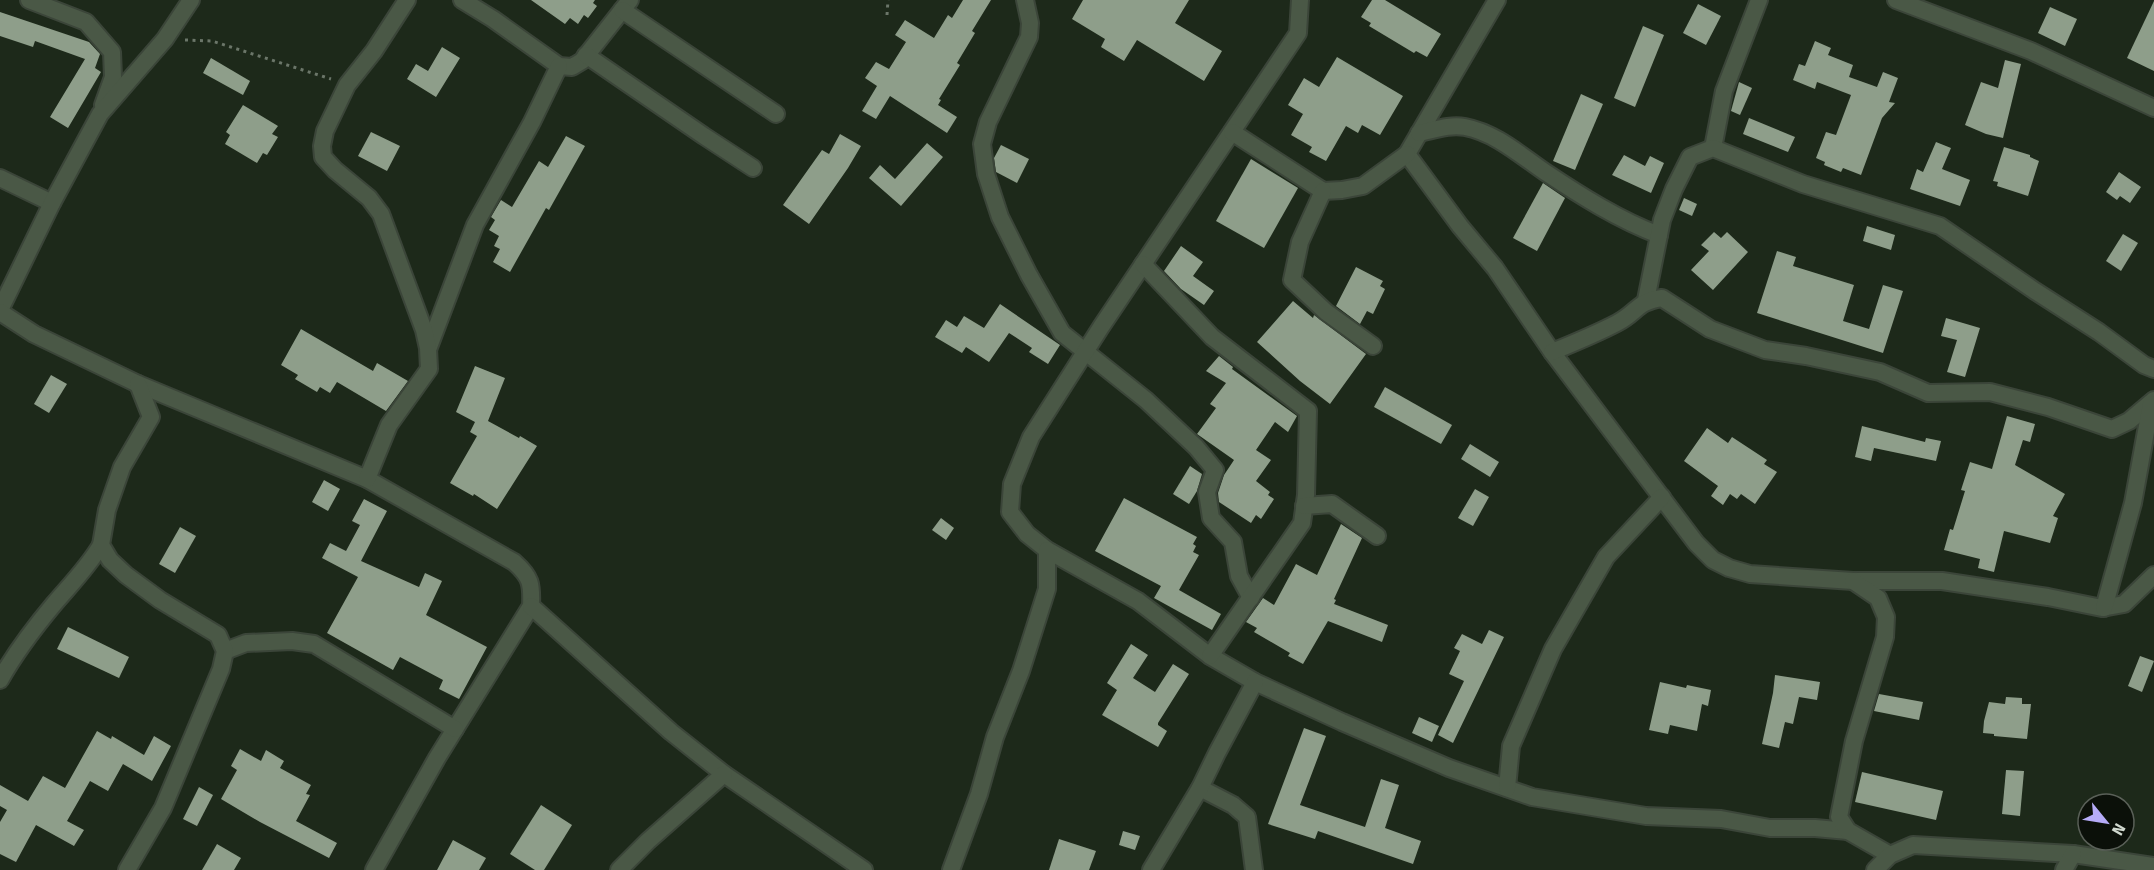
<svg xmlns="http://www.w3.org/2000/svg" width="2154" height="870" viewBox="0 0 2154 870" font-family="'Fira Sans',sans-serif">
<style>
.building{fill:#8e9e8a}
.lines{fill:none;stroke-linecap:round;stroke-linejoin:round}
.minor-casing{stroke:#3b4539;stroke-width:20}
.path{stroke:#6b7669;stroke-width:3;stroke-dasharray:3 4.5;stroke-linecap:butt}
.minor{stroke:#4a5846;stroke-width:16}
</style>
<rect width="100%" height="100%" fill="#1d291a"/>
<g class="building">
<path d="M531 0H595L593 3 597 6 588 18 584 15 578 24 570 18 565 24Z"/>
<path d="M963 0H991L972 31 975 33 957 63 960 65 939 99 941 100 938 105 957 117 947 133 890 96 876 119 862 111 877 86 865 78 876 62 889 69 906 42 895 35 905 20 934 38 948 15 952 18Z"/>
<path d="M1083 0H1189L1175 23 1222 51 1204 81 1137 40 1124 61 1101 47 1105 39 1072 19Z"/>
<path d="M1372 0H1385L1441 34 1427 57 1416 51 1414 53 1369 26 1371 23 1361 17Z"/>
<path d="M2154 1V71L2127 58Z"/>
<path d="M1698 4 1721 16 1706 45 1683 33Z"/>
<path d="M2050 7 2077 19 2065 46 2038 33Z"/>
<path d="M0 12 89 42 100 54 95 68 101 72 68 128 50 117 85 59 35 41 33 47 0 36Z"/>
<path d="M1643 26 1664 35 1635 107 1614 98Z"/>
<path d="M1815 41 1831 48 1828 55 1853 65 1849 77 1877 87 1883 72 1898 78 1889 102 1895 103 1882 118 1861 175 1843 168 1841 172 1824 165 1825 162 1816 158 1826 132 1836 135 1851 95 1817 82 1815 89 1793 80 1799 64 1805 66Z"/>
<path d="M442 47 460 58 436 97 407 79 416 64 428 71Z"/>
<path d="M1337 57 1403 96 1380 135 1362 125 1358 133 1346 126 1326 161 1309 152 1312 147 1291 135 1303 114 1288 105 1304 78 1319 87Z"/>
<path d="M211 58 250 81 243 95 203 73Z"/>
<path d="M2005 60 2021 64 2003 138 1986 134 1965 125 1981 82 1998 88Z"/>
<path d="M1739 82 1752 88 1740 115 1731 111Z"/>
<path d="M1581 94 1603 104 1575 170 1553 161Z"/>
<path d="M243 105 278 126 272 134 278 137 267 155 263 153 257 163 225 144 230 135 226 132Z"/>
<path d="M1749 118 1795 137 1788 152 1743 134Z"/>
<path d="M371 132 400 146 387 171 358 156Z"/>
<path d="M840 134 861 146 848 168 809 224 783 205 822 150 829 154Z"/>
<path d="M566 136 585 146 549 210 546 208 510 272 493 262 500 249 494 246 499 236 489 230 495 220 491 217 501 200 512 207 539 161 548 167Z"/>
<path d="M1936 142 1951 148 1942 169 1970 180 1960 206 1910 189 1917 169 1923 172Z"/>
<path d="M927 143 943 157 901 206 869 178 880 165 895 179Z"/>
<path d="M1001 145 1029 159 1017 183 996 172 994 158Z"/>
<path d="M2004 147 2030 155V157L2039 161 2028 196 1997 186 1998 182 1993 181Z"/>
<path d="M1624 155 1645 166 1650 156 1664 163 1651 193 1612 175Z"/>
<path d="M1251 159 1298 188 1264 248 1216 221Z"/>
<path d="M2119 172 2141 187 2130 203 2120 196 2117 200 2106 192Z"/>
<path d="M1543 183 1565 198 1537 251 1513 238Z"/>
<path d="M1684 198 1697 204 1692 216 1679 210Z"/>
<path d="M1867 226 1895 235 1891 250 1863 241Z"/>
<path d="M1714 232 1721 238 1727 232 1748 252 1713 290 1691 270 1709 251 1701 245Z"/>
<path d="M2123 234 2138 243 2121 271 2106 261Z"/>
<path d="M1181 246 1203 262 1193 276 1214 291 1204 305 1181 289 1164 271Z"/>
<path d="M1777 251 1796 257 1793 266 1854 285 1843 321 1869 329 1883 285 1903 291 1883 353 1757 313Z"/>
<path d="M1356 267 1383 281 1380 286 1385 289 1373 314 1367 311 1360 324 1336 306Z"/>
<path d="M1293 301 1313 318 1314 315 1366 354 1330 404 1300 381 1257 342Z"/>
<path d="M1000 304 1060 345 1048 364 1029 352 1032 348 1009 333 989 362 966 347 962 353 935 337 946 320 957 327 964 316 984 328Z"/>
<path d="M1946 318 1980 328 1965 377 1947 372 1957 340 1941 336Z"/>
<path d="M301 329 373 371 377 363 408 381 386 411 337 382 330 393 320 387 317 392 295 379 298 375 281 365Z"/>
<path d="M1219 356 1233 367 1232 369 1297 416 1288 432 1275 422 1256 450 1271 460 1256 481 1270 492 1268 495 1274 499 1261 519 1256 515 1251 523 1219 502 1218 493 1224 475 1234 460 1197 434 1216 408 1210 404 1226 383 1206 371Z"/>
<path d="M475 366 505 378 488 421 519 438 520 436 537 446 497 509 474 494 473 496 450 483 477 436 470 432 475 422 456 412Z"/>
<path d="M51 375 67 384 49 413 34 404Z"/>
<path d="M1385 387 1452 425 1441 444 1374 407Z"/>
<path d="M2007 416 2035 424 2030 442 2023 440 2015 465 2065 494 2053 516 2058 518 2050 543 2004 531 1994 572 1978 568 1980 559 1944 550 1950 529 1953 530 1965 491 1961 490 1970 462 1992 469Z"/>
<path d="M1862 426 1925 442 1926 438 1941 441 1936 461 1874 448 1871 461 1855 457Z"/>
<path d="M1707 428 1728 443 1732 437 1767 460 1764 464 1777 472 1755 504 1741 494 1737 499 1730 494 1723 505 1711 496 1718 486 1684 461Z"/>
<path d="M1470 444 1499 462 1490 477 1461 459Z"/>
<path d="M1190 466 1202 474 1197 491 1189 504 1173 494Z"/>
<path d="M324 480 340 489 328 511 312 502Z"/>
<path d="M1475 489 1489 497 1473 526 1458 518Z"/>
<path d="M1124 498 1197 537 1193 544 1196 546 1193 552 1199 555 1179 590 1221 614 1212 630 1154 598 1161 586 1095 551Z"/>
<path d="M364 499 387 511 361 561 419 587 425 573 442 581 426 615 487 647 459 699 439 689 443 680 400 657 393 670 327 633 358 577 322 558 330 543 346 551 360 525 352 521Z"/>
<path d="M941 518 954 528 946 540 932 530Z"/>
<path d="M1341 524 1362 538 1334 599 1336 600 1334 604 1388 625 1382 642 1328 621 1303 664 1288 656 1290 653 1254 632 1257 628 1246 622 1263 598 1274 605 1296 564 1317 575Z"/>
<path d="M180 527 196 536 175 573 159 564Z"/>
<path d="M68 627 129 657 119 678 57 649Z"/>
<path d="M1489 630 1504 637 1453 743 1438 735 1464 681 1449 674 1460 651 1454 648 1462 634 1482 644Z"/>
<path d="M1131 644 1148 655 1133 678 1155 692 1173 664 1189 674 1158 723V725L1167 731 1158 747 1102 715 1117 690 1107 683Z"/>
<path d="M2140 656 2154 661 2142 692 2128 686Z"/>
<path d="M1775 675 1820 682 1817 700 1799 697 1793 724 1785 722 1779 748 1762 744 1773 693Z"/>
<path d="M1660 682 1686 688 1687 685 1711 690 1708 706 1702 704 1697 731 1670 725 1668 734 1649 730Z"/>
<path d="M1879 694 1923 702 1919 720 1874 711Z"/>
<path d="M2006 697 2022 698V704H2031L2027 739 1994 736V734L1983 733 1984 721 1989 702 2005 704Z"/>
<path d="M1419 717 1439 726 1432 742 1412 733Z"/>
<path d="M1304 728 1326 736 1300 805 1365 827 1381 779 1399 785 1385 828 1421 841 1413 864 1318 831 1315 839 1268 824Z"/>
<path d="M97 731 111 739 112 736 144 755 154 736 171 746 152 781 123 764 108 791 90 781 67 821 84 830 74 846 36 825 16 862 0 854V822L7 810 0 806V785L28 801 43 776 65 788Z"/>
<path d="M240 749 261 761 266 750 284 761 280 768 311 785 306 794 310 795 296 821 337 843 329 858 260 822 221 799 237 770 231 766Z"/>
<path d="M2006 770 2024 771 2020 816 2002 814Z"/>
<path d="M1862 772 1943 791 1936 820 1855 802Z"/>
<path d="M199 787 213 795 197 826 183 819Z"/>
<path d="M541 805 572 825 544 870H535L510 854Z"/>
<path d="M1123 831 1140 836 1135 850 1119 845Z"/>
<path d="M1059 839 1096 851 1089 870H1049Z"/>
<path d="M453 840 486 858 479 870H437Z"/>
<path d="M217 844 241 858 234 870H202Z"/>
</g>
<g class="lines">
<defs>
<g id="minor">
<path d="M29 0 86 22 112 52 113 77 103 105"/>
<path d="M462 0 493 19 559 66 572 67 582 61 630 0"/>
<path d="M1025 0 1030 23 1029 37 988 122 982 144 986 174 1000 217 1029 275 1062 333 1146 400 1196 447 1215 470 1207 492 1211 518 1233 542 1239 576 1251 598"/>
<path d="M1300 0 1298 33 1101 327 1031 437 1012 484 1010 512 1027 534 1047 550 1138 601 1210 656 1255 682 1342 722 1449 768 1532 797 1646 816 1721 819 1770 828H1815L1848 831"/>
<path d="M1497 0 1407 154 1460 226 1495 268 1552 352 1696 543 1713 560 1729 568 1750 574 1853 581H1942L2048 597 2102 608 2124 604 2154 575"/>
<path d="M1896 0 2031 51 2154 108"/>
<path d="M622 10 776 114"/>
<path d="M586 55 704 136 753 168"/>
<path d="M1232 132 1323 191 1342 190 1363 186 1407 154"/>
<path d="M1419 133C1434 130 1450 124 1465 127 1496 133 1520 155 1545 172 1581 196 1619 220 1659 235"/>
<path d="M1713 148 1724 91 1759 0"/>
<path d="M0 178 52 203"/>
<path d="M1323 191 1300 242 1292 280 1326 312 1373 346"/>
<path d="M1143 264 1212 337 1308 411 1306 495 1302 523 1210 656"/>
<path d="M1646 300 1662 220 1674 189 1690 157 1713 148 1803 184 1940 226 2035 291 2099 332 2144 365 2154 369"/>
<path d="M0 310 52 203 100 114 165 39 191 0"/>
<path d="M0 312 34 334 138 384 367 479 514 562C531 577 532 584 531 606L437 758 374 870"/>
<path d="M429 347 475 225 532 122 559 66"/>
<path d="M1552 352C1574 343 1596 334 1617 323 1638 312 1636 302 1662 298L1710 329 1765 350 1806 356 1880 372 1928 393 1990 392 2048 407 2112 429 2129 421 2154 400"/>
<path d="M367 479 389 425 429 369 428 348 424 330 381 214 369 198 335 170 323 157 322 146 325 131 347 85 374 51 407 0"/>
<path d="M1304 506 1332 504 1377 536"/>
<path d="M1853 581 1878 598 1886 617 1885 637 1854 741 1839 817 1848 831 1890 855"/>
<path d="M531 606 671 732 724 774 864 870"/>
<path d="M2104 608 2133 503 2151 404"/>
<path d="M225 651 246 643 292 641 314 644 455 729"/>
<path d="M0 680C15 653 34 628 54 604 71 584 88 567 101 545"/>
<path d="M1200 788 1233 805 1247 817 1254 870"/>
<path d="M1507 788 1511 746 1553 649 1606 557 1662 497"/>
<path d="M127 870 163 808 221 669 225 651 218 635 160 600 126 575 110 560 101 545 107 510 122 467 151 417 138 384"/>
<path d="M619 870 648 841 724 774"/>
<path d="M951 870 979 794 995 737 1021 671 1047 589V550"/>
<path d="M1151 870 1200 788 1217 753 1255 682"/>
<path d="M1875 870 1890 855 1913 845 2073 854 2154 866"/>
<path d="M2064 870 2073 854"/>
</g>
</defs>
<use href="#minor" class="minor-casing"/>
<g class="path">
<path d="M887 15 888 0"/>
<path d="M185 40 212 41 331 79"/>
</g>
<use href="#minor" class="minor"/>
</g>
<g transform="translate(2106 822) rotate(120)"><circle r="28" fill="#0b1009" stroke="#5a6058" stroke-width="1.5"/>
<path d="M0-4.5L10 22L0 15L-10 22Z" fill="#b6acf8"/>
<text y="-9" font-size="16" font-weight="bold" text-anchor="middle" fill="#d0d8ce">N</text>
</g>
</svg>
